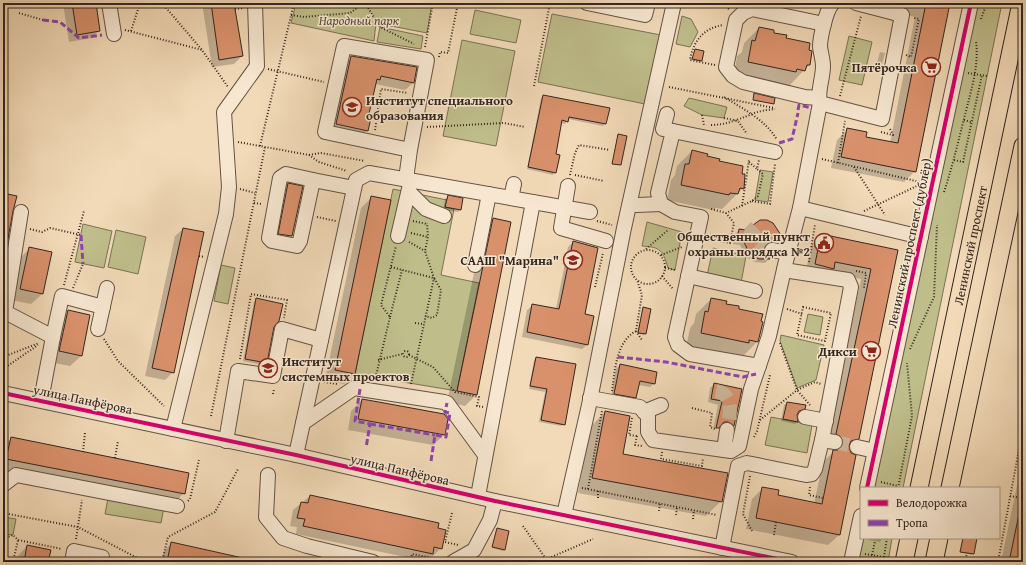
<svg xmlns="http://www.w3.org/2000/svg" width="1026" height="565" viewBox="0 0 1026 565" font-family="'Gentium Book Plus',serif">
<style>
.green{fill:#bfbe8b;stroke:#7a7255}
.shadow{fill:#0003}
.building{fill:#d9916c;stroke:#34261f}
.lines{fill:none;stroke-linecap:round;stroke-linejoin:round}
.minor-tunnel{stroke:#ccb699;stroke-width:14;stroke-dasharray:14 7;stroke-linecap:butt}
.minor-casing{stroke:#645345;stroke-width:16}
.major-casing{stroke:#34261f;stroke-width:19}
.path{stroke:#34261f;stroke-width:2;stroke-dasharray:1 2;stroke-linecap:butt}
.minor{stroke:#f7e7d1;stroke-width:14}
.major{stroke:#f2dab8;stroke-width:17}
.quiet{stroke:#8e44ad;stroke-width:3;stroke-dasharray:6 3;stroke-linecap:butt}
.cycleway-casing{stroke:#f7e7d1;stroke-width:6}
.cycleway{stroke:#d6006c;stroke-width:4}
.labels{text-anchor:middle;stroke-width:3;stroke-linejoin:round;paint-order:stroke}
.park-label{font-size:13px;font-style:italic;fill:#574c3a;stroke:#f7e7d1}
.poi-label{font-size:13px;font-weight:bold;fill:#34261f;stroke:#f7e7d1;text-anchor:end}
.street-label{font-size:13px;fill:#34261f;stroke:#f7e7d1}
</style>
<rect width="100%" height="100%" fill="#f2dab8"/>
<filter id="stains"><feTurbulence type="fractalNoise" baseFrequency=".005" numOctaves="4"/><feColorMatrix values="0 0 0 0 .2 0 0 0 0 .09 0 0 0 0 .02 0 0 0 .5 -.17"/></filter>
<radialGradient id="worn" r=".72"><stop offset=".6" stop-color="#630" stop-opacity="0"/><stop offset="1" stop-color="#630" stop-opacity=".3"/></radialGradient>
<g class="green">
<path d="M296 3H432L427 33 376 23 374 41 291 23Z"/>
<path d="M975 3H1002L903 488H872Z"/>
<path d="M475 10 521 20 516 43 470 34Z"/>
<path d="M552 14 661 35 645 104 538 82Z"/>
<path d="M682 16 691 19 698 32 690 47 676 44Z"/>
<path d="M380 27 423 36 421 49 377 42Z"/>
<path d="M849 36 872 42 862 85 839 80Z"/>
<path d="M462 40 515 51 496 146 443 136Z"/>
<path d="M689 98 727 107 724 118 702 115 684 106Z"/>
<path d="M760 170 773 172 768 202 755 200Z"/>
<path d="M393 189 447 200 445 207 454 209 441 275 479 283 457 391 355 374Z"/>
<path d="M647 222 682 232 675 270 668 268C663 251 661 247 642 246Z"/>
<path d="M83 224 112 231 104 268 75 262Z"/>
<path d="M116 230 146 237 138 274 108 267Z"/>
<path d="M713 248 746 256 741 283 707 276Z"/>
<path d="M221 265 235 268 228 304 214 301Z"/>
<path d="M808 314 823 317 820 335 804 332Z"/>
<path d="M781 335 824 345 816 380 797 388 780 341Z"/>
<path d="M771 417 812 425 807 453 765 445Z"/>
<path d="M108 498 164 507 161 523 105 514Z"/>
<path d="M3 517 16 519 13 535 3 534Z"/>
<path d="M861 538H892L888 562 857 557Z"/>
</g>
<g class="shadow">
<path d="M63 3H95L99 31 91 38 69 42Z"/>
<path d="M202 3H233L242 56 234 64 212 67Z"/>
<path d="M571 3H623L614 12Z"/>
<path d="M865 3H949L915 171 904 182 831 168 837 140 848 129 865 138 890 143 915 17 886 11Z"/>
<path d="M759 28 785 39 808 51 809 65 789 86 782 84 780 86 734 76 737 56 742 52 744 43Z"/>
<path d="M695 50 703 52 700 62 692 60Z"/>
<path d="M880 52 885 53 882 64 877 63Z"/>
<path d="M352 57 413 83 405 90 375 84 367 118V130L360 138 329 132 344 65Z"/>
<path d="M543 96 608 109 605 124 603 126 568 119 565 124 561 123 554 154 555 172 553 175 527 169 541 98Z"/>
<path d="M754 96 773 103 753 100Z"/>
<path d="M692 151 718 162 741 174 743 188 722 209 716 208 713 210 667 200 671 180 675 175 677 166Z"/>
<path d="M288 184 291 236 289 238 277 236 286 187Z"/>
<path d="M448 197 462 199 460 210 458 212 443 210 445 199Z"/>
<path d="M371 198 354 373 344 384 325 380 361 208Z"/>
<path d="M493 219 510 222 476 395 465 406 447 402 483 230Z"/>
<path d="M183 229 173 372 165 380 145 376 175 236Z"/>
<path d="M739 230 746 231 781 238 778 241H773L769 245 765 246 763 254 769 259 765 263 755 262 747 258 740 245 733 244 735 234Z"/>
<path d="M822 235 897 251 858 438 848 448 850 454 855 456 839 535 828 545 746 529 752 499 763 488 776 496 814 504 823 462 833 452 832 449 826 445 861 279 828 273 805 275 811 246Z"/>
<path d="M573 242 588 344 582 349 522 337 527 310 533 305 556 309 568 247Z"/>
<path d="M30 248 42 294 31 304 10 300 19 259Z"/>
<path d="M711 299 725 304 757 342 742 357 686 348 690 328 694 323 696 314Z"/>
<path d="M256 300 273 327 266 362 263 365 243 361 254 302Z"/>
<path d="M643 308 645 334 644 335 637 333Z"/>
<path d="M68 311 89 315 81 356 70 366 49 362 58 322Z"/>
<path d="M536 358 564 424 561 426 539 422 545 392 529 389 534 360Z"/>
<path d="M620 365 654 384 650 387 638 385 635 397 631 401 611 397 616 369Z"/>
<path d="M714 384 741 390 734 426 730 429 724 425 719 426 713 431 718 405 708 402 710 388Z"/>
<path d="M362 400 444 435 433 445 348 430 351 411Z"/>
<path d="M787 403 804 408 797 413V422L795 424 781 421 784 405Z"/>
<path d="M605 412 622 455 721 501 706 516 578 493 590 427Z"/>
<path d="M11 439 184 493 173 504 3 470V446Z"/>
<path d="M1023 457V562H1001Z"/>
<path d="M310 496 437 529 441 548 433 556H429L424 561 296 534 297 527 290 526 293 510Z"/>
<path d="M497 529 504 550 503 551 492 548Z"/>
<path d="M869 538H882L880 542 869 540Z"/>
<path d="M963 538H976L972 555 960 552Z"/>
<path d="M172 543 255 562H161L164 551Z"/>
<path d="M27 546 47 562H16L17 557Z"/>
</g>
<g class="building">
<path d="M72 3H96L100 31 77 35Z"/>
<path d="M211 3H234L243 56 219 60Z"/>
<path d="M926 3H950L916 172 841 157 847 128 867 132 866 137 898 143Z"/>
<path d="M759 27 774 30V33L787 35 786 38 810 43 809 50 812 51 810 65H807L805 71 797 69 796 72 748 62 752 40 755 41Z"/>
<path d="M695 49 704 51 702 61 692 59Z"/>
<path d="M351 56 417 67 414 83 381 76 380 80 377 79 368 118H371L368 131 336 124Z"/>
<path d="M754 93 775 98 774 104 753 100Z"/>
<path d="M543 95 610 108 606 124 569 117 568 122 562 120 556 154 560 155 556 173 528 167Z"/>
<path d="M618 134 627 136 621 165 612 164Z"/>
<path d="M692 150 708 154 707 156 720 159 719 161 743 166 742 174H745L744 189 740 188 738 194 730 193 729 195 681 185 685 164H689Z"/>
<path d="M288 183 303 186 292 236 278 234Z"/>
<path d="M3 193 17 196 13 211 7 244H3Z"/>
<path d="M448 195 463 198 461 210 445 207Z"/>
<path d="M371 196 391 200 355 374 335 370Z"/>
<path d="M493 218 511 222 477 395 457 391Z"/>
<path d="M760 220H767L773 223 783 238 775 237 774 242 765 245 764 252 770 259H759L750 255 744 242 737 240 739 229 746 230Z"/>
<path d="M183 228 204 232 174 373 152 368Z"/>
<path d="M821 234 898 250 859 439 851 441 849 446 851 453 856 455 840 535 756 518 762 487 779 490 778 495 822 504 833 450H838L843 444V439L836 434 871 269 835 262 834 269 815 264Z"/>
<path d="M573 241 598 248 585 314 594 316 588 345 527 332 532 304 559 309Z"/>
<path d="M29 247 52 252 43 294 20 289Z"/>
<path d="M256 298 283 304 279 321 274 327 267 363 245 359Z"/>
<path d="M711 298 727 301 726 304 739 306V309L763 314 761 321 763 322 758 342 749 340V343L701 333 705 311 708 312Z"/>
<path d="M643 307 651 309 646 334 638 333Z"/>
<path d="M68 310 90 315 82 356 59 351Z"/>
<path d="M536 357 576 364 565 425 541 420 547 389 530 386Z"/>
<path d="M620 364 657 372 655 384 640 381 636 398 614 394Z"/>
<path d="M714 383 742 389 734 426 728 422H724L719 428H716L722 401 711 399Z"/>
<path d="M362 399 444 414 448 419 445 435 358 419Z"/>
<path d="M787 402 806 405 805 409 799 411 797 415 798 422 783 419Z"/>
<path d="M605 411 630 416 623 454 728 473 722 502 592 478Z"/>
<path d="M11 437 189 473 185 494 6 459Z"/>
<path d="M310 495 439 523 438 528 446 530 442 549 434 547 433 554 303 526 305 519 297 518 301 502 308 503Z"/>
<path d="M1019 514 1023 515V562H1009Z"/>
<path d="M497 528 509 531 505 550 492 547Z"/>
<path d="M963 538H977L974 554 960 552Z"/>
<path d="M171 542 243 558 242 562H167Z"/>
<path d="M27 545 51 550 48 562H24Z"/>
</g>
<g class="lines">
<g class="minor-tunnel">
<path d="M756 227 751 232C752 245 760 248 772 250"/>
<path d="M716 391C735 395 730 415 727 430"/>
<path d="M835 442 857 447"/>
</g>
<defs>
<g id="minor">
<path d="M109 3 114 34"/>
<path d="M587 3 645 15 648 3"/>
<path d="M819 98 805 97 743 82 733 76 726 67 736 20 743 13 752 9 824 24"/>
<path d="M820 103 882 119 902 15 856 3"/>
<path d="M667 114 663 129 673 131 658 193 661 204 675 212 701 217 675 337 678 345 690 354 759 366"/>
<path d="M673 131 775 152"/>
<path d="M286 174 313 180 300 241 297 246 272 241 269 238 280 178Z"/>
<path d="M406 179 410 150 325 132 344 46 427 60 410 150"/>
<path d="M313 180 354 188"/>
<path d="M568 186 561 228 606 241"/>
<path d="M409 192 426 209 444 216"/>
<path d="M511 198 514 184"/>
<path d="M630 203 637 205 661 204"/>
<path d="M800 208 921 237"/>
<path d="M21 212 5 312 53 337 41 400"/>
<path d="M398 236 411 180"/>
<path d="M772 250 788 253"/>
<path d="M475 265 489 194"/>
<path d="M688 276 755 291"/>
<path d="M98 329 107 288"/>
<path d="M53 337 62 296 103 307"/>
<path d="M3 393 296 455 495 501 792 562"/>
<path d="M590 398 640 407 648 416V432L653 440 731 451 739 446 751 389 769 336 785 265 800 208 820 103C817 91 823 79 823 66 823 60 821 54 820 47 820 38 826 9 833 3"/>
<path d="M644 412 661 405"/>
<path d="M805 417 826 421"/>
<path d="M303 423 354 388 444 402 447 403 485 455"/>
<path d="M173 429 226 214 229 187 224 112 257 66 255 3"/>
<path d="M822 440 835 442"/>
<path d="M226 441 238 371 273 376 282 329 321 340"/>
<path d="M857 447 875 451"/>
<path d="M724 450 727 430"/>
<path d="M296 455 356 180 369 173 590 212"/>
<path d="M268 475 266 517 283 538 307 546 373 562"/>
<path d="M3 485 16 475 177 506"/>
<path d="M867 488 971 3"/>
<path d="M478 496 533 202"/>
<path d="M564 515 589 405 624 228 674 3"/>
<path d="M722 548 738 466 747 463 806 475 812 474 815 469 822 440 851 287 848 280 784 270"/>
<path d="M72 562 74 551 102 557V562"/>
<path d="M453 562 474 550 490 520 495 501"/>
<path d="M851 562 861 516"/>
</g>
<g id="major">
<path id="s1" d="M919 488 1021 3"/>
<path d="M950 488 1023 146"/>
<path d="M904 562 909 538"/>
<path d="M934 562 939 538"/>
</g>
</defs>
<use href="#minor" class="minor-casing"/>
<use href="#major" class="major-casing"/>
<g class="path">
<path d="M162 3 202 50 228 87"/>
<path d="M365 3 380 27 414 44"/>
<path d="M451 3 458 4"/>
<path d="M721 3 725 6"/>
<path d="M729 3 725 6 730 10"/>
<path d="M235 9 244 8"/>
<path d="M19 13 43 20"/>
<path d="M291 15 304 17 350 13 364 3"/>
<path d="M981 19 987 3"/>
<path d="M125 30 202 50"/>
<path d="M131 31 140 3"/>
<path d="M425 47 433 3"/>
<path d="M906 55 911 57 919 19 914 18"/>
<path d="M439 57 440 52 448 53 458 3"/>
<path d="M715 65 690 60C693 41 704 28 723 25"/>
<path d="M268 69 324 82"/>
<path d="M968 73 987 76"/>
<path d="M534 86 550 3"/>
<path d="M669 87 774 108"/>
<path d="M840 96 861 16"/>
<path d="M724 97C743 109 766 120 777 140"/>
<path d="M702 115 704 125"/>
<path d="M724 118 738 121 747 134"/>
<path d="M964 120 971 122"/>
<path d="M711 125C726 125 736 120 750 115 757 111 767 110 775 109"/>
<path d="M427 127 504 123 525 127"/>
<path d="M375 130 381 89 408 93"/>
<path d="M881 132 893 135 890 129"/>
<path d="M238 142 309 155 319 162 347 171"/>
<path d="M260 146 294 3"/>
<path d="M309 155 321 153 365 161"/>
<path d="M822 159 920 182"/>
<path d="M954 160 963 162 982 75"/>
<path d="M749 162 757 169"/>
<path d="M838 163 845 121"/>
<path d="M854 167 885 215"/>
<path d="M570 175 575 153 579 145 610 150"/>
<path d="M575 175 604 181"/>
<path d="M240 189 255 193"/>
<path d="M944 192C953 165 959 138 966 111 972 87 979 65 976 41"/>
<path d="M752 201 770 204 775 164"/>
<path d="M254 203 262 204"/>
<path d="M742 206 749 160"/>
<path d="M711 209 726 213 752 201 758 196 763 174 757 169 759 160"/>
<path d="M864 211 919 185"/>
<path d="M317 217 336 221"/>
<path d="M413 221 427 224"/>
<path d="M597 221 612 225"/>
<path d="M30 229 42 232 50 228 81 235"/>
<path d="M411 233 428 237"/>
<path d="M709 239 730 243 734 223 726 213"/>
<path d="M409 242 425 251"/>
<path d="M646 249 668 230"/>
<circle cx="648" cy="267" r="17"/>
<path d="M661 255 682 247"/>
<path d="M199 256 204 257"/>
<path d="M809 262 815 225"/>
<path d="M391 267 434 278 441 290 437 315 432 318 425 316"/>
<path d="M665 268 675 270"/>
<path d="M856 271 866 273 864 288"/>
<path d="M662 276 673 289"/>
<path d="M64 285 84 211"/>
<path d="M595 287 603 253"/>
<path d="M73 288 83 264"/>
<path d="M803 307 831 313 825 341 797 335Z"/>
<path d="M787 309 802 314"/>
<path d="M390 317 402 270"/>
<path d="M415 323 423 324"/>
<path d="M636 331 642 340"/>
<path d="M104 339 118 361 164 406"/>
<path d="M780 343 797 390 810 405"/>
<path d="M910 349 934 297 937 225"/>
<circle cx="406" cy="354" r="3"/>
<path d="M409 355 433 367 455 392 479 397 477 406 483 407"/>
<path d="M3 357 39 343"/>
<path d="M240 359 251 294 287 300 284 318"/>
<path d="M378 360 402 354"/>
<path d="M3 369 38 345"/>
<path d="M375 380 390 317 381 305 396 246"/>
<path d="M324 382 337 384"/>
<path d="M411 384 434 278 425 251 428 237 427 223"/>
<path d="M612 391C615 370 616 342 636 331L642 295 637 280"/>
<path d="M273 394 274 389"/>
<path d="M692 408 712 413 710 427 716 429"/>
<path d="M211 416 265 147"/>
<path d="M632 418 629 435 637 436"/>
<path d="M760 420 797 390 815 382 821 384"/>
<path d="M637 436 635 445 642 446"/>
<path d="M754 437 757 431 770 375"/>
<path d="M83 452 85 433"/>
<path d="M662 452 661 459 702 466 703 458"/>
<path d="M115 458 118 441"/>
<path d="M750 476 743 514 752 531"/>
<path d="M881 482 898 486"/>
<path d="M810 487 809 495 823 498"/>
<path d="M582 488 717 515"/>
<path d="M898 488 912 416 907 363"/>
<path d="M588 489 602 411"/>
<path d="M1010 496 1022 498"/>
<path d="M598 498V491"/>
<path d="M188 501 190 499 199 460"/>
<path d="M659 511 660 503"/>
<path d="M3 513 78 527 145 562"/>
<path d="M452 513 445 542 458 545"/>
<path d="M676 515 677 507"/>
<path d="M693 519 694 510"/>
<path d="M523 526 548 562"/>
<path d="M774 535 776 522"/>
<path d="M3 539 13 535 18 540 62 549"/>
<path d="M76 539 82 500"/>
<path d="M865 554 888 558"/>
<path d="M872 555 875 541"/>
<path d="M884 557 887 538"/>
<path d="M13 562 18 540"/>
<path d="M162 562 168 537 215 512 238 469"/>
<path d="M304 562 305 557"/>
<path d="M410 562 412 554 441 560"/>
<path d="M525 562 547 559 593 539"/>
<path d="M965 562 967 553"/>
<path d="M998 562 1023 428"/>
</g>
<use href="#minor" class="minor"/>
<use href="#major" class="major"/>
<g class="quiet">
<path d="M43 20 60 22 79 38 102 35"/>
<path d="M798 110 799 105 812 108"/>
<path d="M779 143 792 139 798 113"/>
<path d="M81 235 83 264"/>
<path d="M618 357 666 362 743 377 756 374"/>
<path d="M360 389 355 421 370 424 366 448"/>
<path d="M370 424 435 435"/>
<path d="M431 461 435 435 446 437 450 413 445 412 447 403"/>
</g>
<defs>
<g id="cycleway">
<path d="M3 393 296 455 495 501 792 562"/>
<path d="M867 488 971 3"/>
</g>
</defs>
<use href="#cycleway" class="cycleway-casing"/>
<use href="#cycleway" class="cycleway"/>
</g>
<defs>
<symbol id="supermarket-ring" viewBox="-11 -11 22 22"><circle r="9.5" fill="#f7e7d1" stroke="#8f2418" stroke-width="1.5"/><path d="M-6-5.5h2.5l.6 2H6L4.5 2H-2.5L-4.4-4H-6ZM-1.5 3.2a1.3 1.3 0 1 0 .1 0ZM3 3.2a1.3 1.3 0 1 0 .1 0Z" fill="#8f2418"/></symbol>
<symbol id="university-ring" viewBox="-11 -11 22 22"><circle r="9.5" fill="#f7e7d1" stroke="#8f2418" stroke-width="1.5"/><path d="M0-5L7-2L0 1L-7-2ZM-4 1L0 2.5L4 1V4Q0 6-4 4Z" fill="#8f2418"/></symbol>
<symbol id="civic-ring" viewBox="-11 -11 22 22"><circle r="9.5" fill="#f7e7d1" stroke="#8f2418" stroke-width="1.5"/><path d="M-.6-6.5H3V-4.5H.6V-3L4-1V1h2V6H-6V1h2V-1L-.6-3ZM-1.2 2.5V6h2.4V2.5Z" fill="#8f2418"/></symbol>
<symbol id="school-ring" viewBox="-11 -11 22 22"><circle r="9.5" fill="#f7e7d1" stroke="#8f2418" stroke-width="1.5"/><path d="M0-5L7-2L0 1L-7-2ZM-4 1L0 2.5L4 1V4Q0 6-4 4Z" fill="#8f2418"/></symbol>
</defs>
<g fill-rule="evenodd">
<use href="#supermarket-ring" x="920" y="56" width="22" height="22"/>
<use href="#university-ring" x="341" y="96" width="22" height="22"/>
<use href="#civic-ring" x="813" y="232" width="22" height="22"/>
<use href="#school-ring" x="562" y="249" width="22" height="22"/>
<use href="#supermarket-ring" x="860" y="340" width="22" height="22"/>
<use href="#university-ring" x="257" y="357" width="22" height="22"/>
</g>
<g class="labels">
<g class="park-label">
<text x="359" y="25">Народный парк</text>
</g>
<g class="poi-label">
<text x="917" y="72">Пятёрочка</text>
<text x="366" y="105" text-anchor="start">Институт специального<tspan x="366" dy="15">образования</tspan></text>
<text x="810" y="241">Общественный пункт<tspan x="810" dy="15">охраны порядка №2</tspan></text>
<text x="559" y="265">СААШ "Марина"</text>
<text x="857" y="356">Дикси</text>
<text x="282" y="366" text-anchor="start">Институт<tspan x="282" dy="15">системных проектов</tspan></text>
</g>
<g class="street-label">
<text transform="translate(909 243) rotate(-78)" y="5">Ленинский проспект (дублёр)</text>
<text dy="5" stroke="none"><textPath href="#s1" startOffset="248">Ленинский проспект</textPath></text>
<text transform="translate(83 399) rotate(12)" y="5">улица Панфёрова</text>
<text transform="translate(400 469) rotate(13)" y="5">улица Панфёрова</text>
</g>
</g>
<rect width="1026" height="565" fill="none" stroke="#f2dab8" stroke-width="16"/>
<rect x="4" y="4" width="1018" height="557" fill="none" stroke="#34261f" stroke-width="2"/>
<rect x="8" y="8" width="1010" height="549" fill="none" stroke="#34261f"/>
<rect x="860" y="487" width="140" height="52" fill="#f7e7d1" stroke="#a99a8a"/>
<rect x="868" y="500" width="20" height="6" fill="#d6006c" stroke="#a99a8a"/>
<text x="896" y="507" font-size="12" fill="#34261f">Велодорожка</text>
<rect x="868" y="520" width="20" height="6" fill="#8e44ad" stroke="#a99a8a"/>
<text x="896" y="527" font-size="12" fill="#34261f">Тропа</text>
<rect width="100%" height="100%" filter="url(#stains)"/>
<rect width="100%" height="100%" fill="url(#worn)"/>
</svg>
